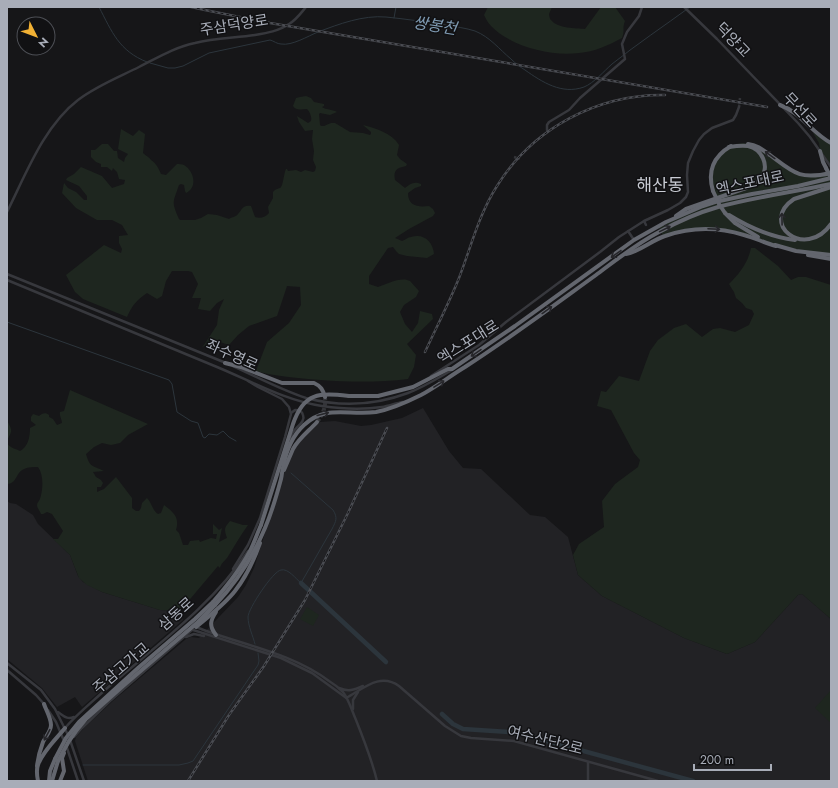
<svg xmlns="http://www.w3.org/2000/svg" width="838" height="788" viewBox="0 0 838 788" font-family="Jost,'Noto Sans KR',sans-serif">
<style>
.built{fill:#222225}
.green{fill:#1e261f}
.lines{fill:none;stroke-linecap:round;stroke-linejoin:round}
.stream{stroke:#2c353c;stroke-width:1}
.river{stroke:#2c353c;stroke-width:4.5}
.minor-tunnel{stroke:#333438;stroke-width:2.5;stroke-dasharray:2.5 1;stroke-linecap:butt}
.highway-tunnel{stroke:#333438;stroke-width:4;stroke-dasharray:4 2;stroke-linecap:butt}
.minor{stroke:#37383d;stroke-width:2.5}
.highway{stroke:#63666e;stroke-width:4}
.rail-casing{stroke:#4a4c52;stroke-width:2.5}
.rail{stroke:#111113;stroke-width:1;stroke-dasharray:3;stroke-linecap:butt}
.highway-bridge{stroke:#63666e;stroke-width:4}
.oneway{stroke:#26262a}
.labels{text-anchor:middle;stroke-width:3;stroke-linejoin:round;paint-order:stroke}
.street-label{font-size:15px;fill:#a8adb8;stroke:#111113}
.water-label{font-size:16px;font-style:italic;fill:#7f9bb3;stroke:#111113}
.quarter-label{font-size:17px;fill:#c9ccd4;stroke:#111113}
</style>
<rect width="100%" height="100%" fill="#161618"/>
<g class="built">
<path d="M423 408 449 451 463 468 481 469 530 515 545 517 568 537 578 575 602 596 684 638 727 654 755 642 798 595 802 594 831 619V781H88L75 741 76 737 85 727 114 700 186 639 191 637 199 638 238 597 246 585 254 568 287 463 293 450 316 424 320 422 335 421 361 426 371 425 402 418Z"/>
<path d="M7 501 10 503 16 504 33 515 38 524 70 555 78 576 83 582 102 592 160 610 180 611 183 620 82 707 75 697 57 707 42 688 7 659Z"/>
</g>
<g class="green">
<path d="M488 7H552L549 14C549 15 550 20 551 20 558 29 576 28 585 29L601 7H615L625 21C622 28 625 31 622 38 609 45 594 52 579 53 551 57 510 46 491 26 488 23 486 19 484 15Z"/>
<path d="M306 96 311 98 314 102 324 104V106L322 107C326 110 332 109 337 112L330 115 320 113 319 114 320 125 321 126H324L331 123H335L350 132 363 133 370 135 371 134V132L363 125C375 128 392 133 399 145L397 155 400 159 407 164 406 166C397 168 393 170 395 180L405 188C410 184 414 181 421 184V186L415 188 408 193C408 207 419 207 429 206L433 209 435 213 433 216 409 229 395 238 402 241C405 240 408 237 411 237 424 233 433 242 434 254L427 258 407 256 399 254 396 251 393 247 388 248 369 276V284L378 287C386 284 402 276 410 281 413 284 416 288 419 291L416 297 404 305 400 312 405 324 412 332 418 323 420 311 432 314 433 319 407 344 416 355 414 367 408 379C367 384 321 381 281 376 272 375 264 373 256 371L267 342 289 323 301 305 300 287 287 286 277 316 249 326 238 335 229 345 217 341 202 347 204 345 217 325 219 310 224 299 217 303 210 311 198 309 201 298H192L198 284 192 272 188 271H172L166 281 162 296 157 299 147 293C136 301 133 304 127 317L83 299 75 292 66 275 104 245 121 253 122 249 119 243V236L128 235 122 225 112 220H97L76 208 62 193 64 183 68 188 76 192 84 200H87V196L79 186 66 180 67 178 74 174 81 167 102 176 112 188 124 184 125 180 119 179 117 172 113 168 112 171 107 167H101V164L96 162 91 157V150H95L102 144H108L114 151H117L118 158 124 162 125 158 128 154 118 149 121 129 133 136 139 130 145 134 143 153C146 156 149 157 151 160 156 163 159 169 161 174L166 175 177 164C179 164 182 164 184 165 194 171 198 187 186 193L185 191 184 185 181 184 179 185C173 203 171 201 179 219L180 220H195L201 218 208 214 217 215 229 219C232 217 236 217 238 214 243 209 242 205 251 206L255 217C260 219 266 217 269 213L268 207 273 198V192L275 190C276 189 281 188 281 187 283 185 284 173 286 169H287L288 171 296 170 301 172 305 170 313 172 315 171 316 167 313 160 314 151 312 139 313 130 305 131 299 122 297 116 308 123 311 121C312 117 310 112 307 109 302 109 296 111 293 106L296 98 300 97Z"/>
<path d="M813 133H814L831 143V167L820 151 819 143Z"/>
<path d="M744 143 751 144 799 174 831 173V259L805 254 752 237 708 229 663 236 658 226 716 198 711 184 715 160 735 144Z"/>
<path d="M751 248H755L778 266 791 280 798 277H806L831 285V619L802 594 798 595 755 642 727 654 684 638 602 596 578 575 573 555 579 544 604 527 602 501 615 484 638 467 640 460 634 453 611 410 597 406 601 391 606 392 619 376 639 381 650 351 658 340 674 328 686 324 702 337 713 329 720 328 735 332 749 325 754 314 752 310 746 308 742 303 736 298 734 292 732 289 729 284C739 274 748 263 751 248Z"/>
<path d="M70 390 148 424 128 435 120 443 111 445 102 443 94 447 86 454C90 468 92 465 104 471L93 472 96 477 101 480 103 483 101 487H97V492L104 489 116 477 132 498V508L136 511H139L141 508 142 503 147 498C152 503 152 510 158 514L161 513 164 505C173 512 180 517 176 530L179 533 183 545H188L190 541 199 540 200 542 211 538 216 539 217 534H213V524L219 530 222 528 219 542 227 538C224 529 224 528 230 521L243 525H248C240 536 234 547 227 558 224 562 221 563 220 568L218 566 180 611 160 610 102 592 87 585 79 578 70 555 53 539H58L63 531 52 514 47 512 43 514H41C40 511 37 508 37 505 37 503 39 501 40 499 43 490 44 475 38 467 34 467 28 467 24 469 16 472 17 484 7 484V420C8 423 12 428 11 432 10 437 3 443 11 447 14 449 16 449 20 451 28 447 30 437 30 428L36 425 31 421V417L33 414 39 416C42 413 46 412 49 415V417L53 419 57 425 62 423C62 419 59 416 60 412L64 411Z"/>
<path d="M307 607 319 615 313 626 300 619Z"/>
<path d="M831 690V723L815 708Z"/>
</g>
<g class="lines">
<g class="stream">
<path d="M99 7C112 32 119 51 147 62"/>
<path d="M394 18 396 7"/>
<path d="M150 63 168 68H175L183 66 209 53 270 40C274 41 277 44 281 44 292 46 308 36 318 32 339 24 363 15 386 17 406 19 426 22 446 25 456 27 466 28 475 31 490 37 499 49 511 59 515 63 520 67 525 70 542 82 562 95 584 87 594 83 604 71 612 64 637 44 664 26 690 7"/>
<path d="M7 322 169 380 172 384 177 412 191 421 198 423 203 437 205 438 209 434 217 435 223 431 229 437 236 441"/>
<path d="M255 644C253 636 248 626 248 617 248 609 273 571 281 570 288 568 296 579 301 583L332 529C336 521 338 518 333 510L291 473"/>
<path d="M83 765H179L188 763 193 761 258 665 259 661 258 653"/>
</g>
<g class="river">
<path d="M301 583 386 662"/>
<path d="M442 714 453 724 463 729 509 732 525 735 693 781"/>
</g>
<g class="minor-tunnel">
<path d="M739 107 740 98"/>
<path d="M514 157 520 159"/>
</g>
<path class="highway-tunnel" d="M317 422C323 414 326 407 325 397"/>
<g class="minor">
<path d="M684 7 717 39 798 123 810 137 831 167"/>
<path d="M547 130V125L549 122 569 110 580 98 625 59 622 44 627 32 639 16 642 7"/>
<path d="M7 212C26 174 44 126 78 100 96 86 119 77 139 67 157 58 175 47 195 43 214 38 235 38 255 35 267 33 279 31 289 24 296 20 301 13 306 7"/>
<path d="M644 221 646 225"/>
<path d="M628 231 634 240"/>
<path d="M7 274 226 363"/>
<path d="M7 280C77 309 147 338 217 367 251 381 286 401 322 406 342 409 362 410 382 407 389 406 396 403 403 402"/>
<path d="M233 366C257 377 281 390 306 398 340 407 376 405 408 393 424 387 438 378 452 370"/>
<path d="M431 376 479 345 506 322 600 252 619 237 644 221 668 210 680 203 686 197 688 192 687 175 688 163 693 151 699 140 704 134 712 128 733 120 736 115 739 107"/>
<path d="M291 413 295 410C299 410 302 411 303 415 306 422 295 427 292 434 291 436 291 438 291 440"/>
<path d="M233 569 248 545 260 518 285 437 291 414 289 407 282 399 258 387 248 381"/>
<path d="M196 627C241 645 290 652 329 681 334 684 339 688 343 692 349 700 352 711 356 720 364 740 372 760 377 781"/>
<path d="M190 629 281 658 312 673 345 697"/>
<path d="M186 637 194 634 204 636"/>
<path d="M7 663 41 690 55 709 68 735"/>
<path d="M7 670 36 695 44 704"/>
<path d="M339 688C348 692 354 690 363 686"/>
<path d="M346 698C363 689 380 672 399 686L445 726 461 736 471 738 514 741 658 781"/>
<path d="M353 709V700L358 692"/>
<path d="M48 710 56 722 64 741"/>
<path d="M58 712C64 716 67 720 74 717"/>
<path d="M65 728C77 714 91 703 105 690 153 648 213 605 248 551"/>
<path d="M74 737 82 728 110 701 193 629"/>
<path d="M70 740 84 781"/>
<path d="M66 745 78 781"/>
<path d="M588 762V781"/>
</g>
<g class="highway">
<path d="M780 105C800 112 812 133 831 143"/>
<path d="M748 144C757 145 763 150 770 155 794 173 799 180 831 173"/>
<path d="M820 151 823 162 826 168"/>
<path d="M831 187 794 199C758 223 805 261 831 224"/>
<path d="M713 191C707 171 714 156 731 146"/>
<path d="M725 213 735 223 758 237"/>
<path d="M729 215C750 228 771 237 795 240"/>
<path d="M676 216 686 209 746 188C751 186 757 183 761 178 770 166 762 149 748 146 742 145 735 146 729 147"/>
<path d="M775 245 796 251 831 255"/>
<path d="M626 254C639 252 652 240 665 236 691 227 718 227 744 235 755 238 765 243 776 246"/>
<path d="M808 255 831 259"/>
<path d="M225 363 241 367 282 383H314C321 386 323 390 325 397"/>
<path d="M349 396H378L413 387 448 369H452L515 326 634 240 666 222 703 206 715 202 752 194 798 186 831 178"/>
<path d="M284 470C287 463 290 456 293 449 299 438 309 431 317 422"/>
<path d="M213 602C227 586 240 570 250 551 254 543 257 534 261 525"/>
<path d="M215 605C236 583 253 557 265 528 271 514 277 494 281 479 282 475 282 471 283 467 286 452 292 436 304 425 326 404 349 416 376 412 392 409 407 402 421 395 436 387 450 376 465 367 510 338 553 306 596 275 616 260 636 244 659 232 677 222 697 213 718 207 755 197 793 192 831 184"/>
<path d="M196 627C209 616 224 605 235 591 246 577 254 560 260 543"/>
<path d="M216 635C209 626 210 621 216 612"/>
<path d="M37 766C38 757 40 750 43 742 46 736 51 731 51 725 51 718 46 710 44 704"/>
<path d="M38 781C37 776 36 770 38 765 42 752 57 738 65 728"/>
<path d="M49 781 50 771 55 759"/>
<path d="M52 781 58 761"/>
<path d="M60 781 64 771 62 758 64 753"/>
</g>
<defs>
<g id="rail">
<path d="M191 7 205 10 270 23 767 107"/>
<path d="M425 352C436 328 449 303 459 278 471 247 479 214 497 186 533 128 598 94 665 95"/>
<path d="M188 781 229 715 264 666 305 600 348 513 387 428"/>
</g>
</defs>
<use href="#rail" class="rail-casing"/>
<use href="#rail" class="rail"/>
<g class="highway-bridge">
<path d="M826 168 831 178"/>
<path d="M713 191 719 204 725 213"/>
<path d="M261 525 293 424C304 392 319 393 349 396"/>
<path d="M55 759 66 738 79 722 138 668 195 619 213 602"/>
<path d="M58 761 69 741 76 731 86 719 123 686 198 622 215 605"/>
</g>
</g>
<defs><path id="oneway-shaft" d="M-6 0H5M1.5-3L5.5 0L1.5 3" fill="none" stroke-width="1.6" stroke-linecap="round" stroke-linejoin="round"/></defs>
<g class="oneway">
<use href="#oneway-shaft" transform="translate(770 155) rotate(-144)"/>
<use href="#oneway-shaft" transform="translate(782 219) rotate(-91)"/>
<use href="#oneway-shaft" transform="translate(665 229) rotate(-26)"/>
<use href="#oneway-shaft" transform="translate(714 229) rotate(3)"/>
<use href="#oneway-shaft" transform="translate(616 254) rotate(145)"/>
<use href="#oneway-shaft" transform="translate(547 310) rotate(-36)"/>
<use href="#oneway-shaft" transform="translate(476 353) rotate(146)"/>
<use href="#oneway-shaft" transform="translate(439 384) rotate(-32)"/>
<use href="#oneway-shaft" transform="translate(323 414) rotate(-15)"/>
<use href="#oneway-shaft" transform="translate(47 735) rotate(118)"/>
</g>
<g class="labels">
<g class="street-label">
<text transform="translate(234 25) rotate(-9)" y="5">주삼덕양로</text>
<text transform="translate(733 40) rotate(46)" y="5">덕양교</text>
<text transform="translate(800 110) rotate(47)" y="5">무선로</text>
<text transform="translate(750 183) rotate(-12)" y="5">엑스포대로</text>
<text transform="translate(468 342) rotate(-32)" y="5">엑스포대로</text>
<text transform="translate(232 355) rotate(24)" y="5">좌수영로</text>
<text transform="translate(176 614) rotate(-42)" y="5">삼동로</text>
<text transform="translate(121 668) rotate(-41)" y="5">주삼고가교</text>
<text transform="translate(545 740) rotate(14)" y="5">여수산단2로</text>
</g>
<g class="water-label">
<text transform="translate(435 25) rotate(9)" y="6">쌍봉천</text>
</g>
<g class="quarter-label">
<text x="660" y="191">해산동</text>
</g>
</g>
<rect width="838" height="788" fill="none" stroke="#a8adb8" stroke-width="16"/>
<g transform="translate(36 36) rotate(132)"><circle r="19" fill="#111113" stroke="#4d4f55"/>
<path d="M0-3L7 15L0 10L-7 15Z" fill="#f2b134"/>
<text y="-6" font-size="11" font-weight="bold" text-anchor="middle" fill="#a8adb8">N</text>
</g>
<path d="M694 764v6h77v-6" fill="none" stroke="#a8adb8" stroke-width="2"/>
<text x="700" y="764" font-size="12" fill="#a8adb8" stroke="#111113" stroke-width="3" paint-order="stroke">200 m</text>
</svg>
